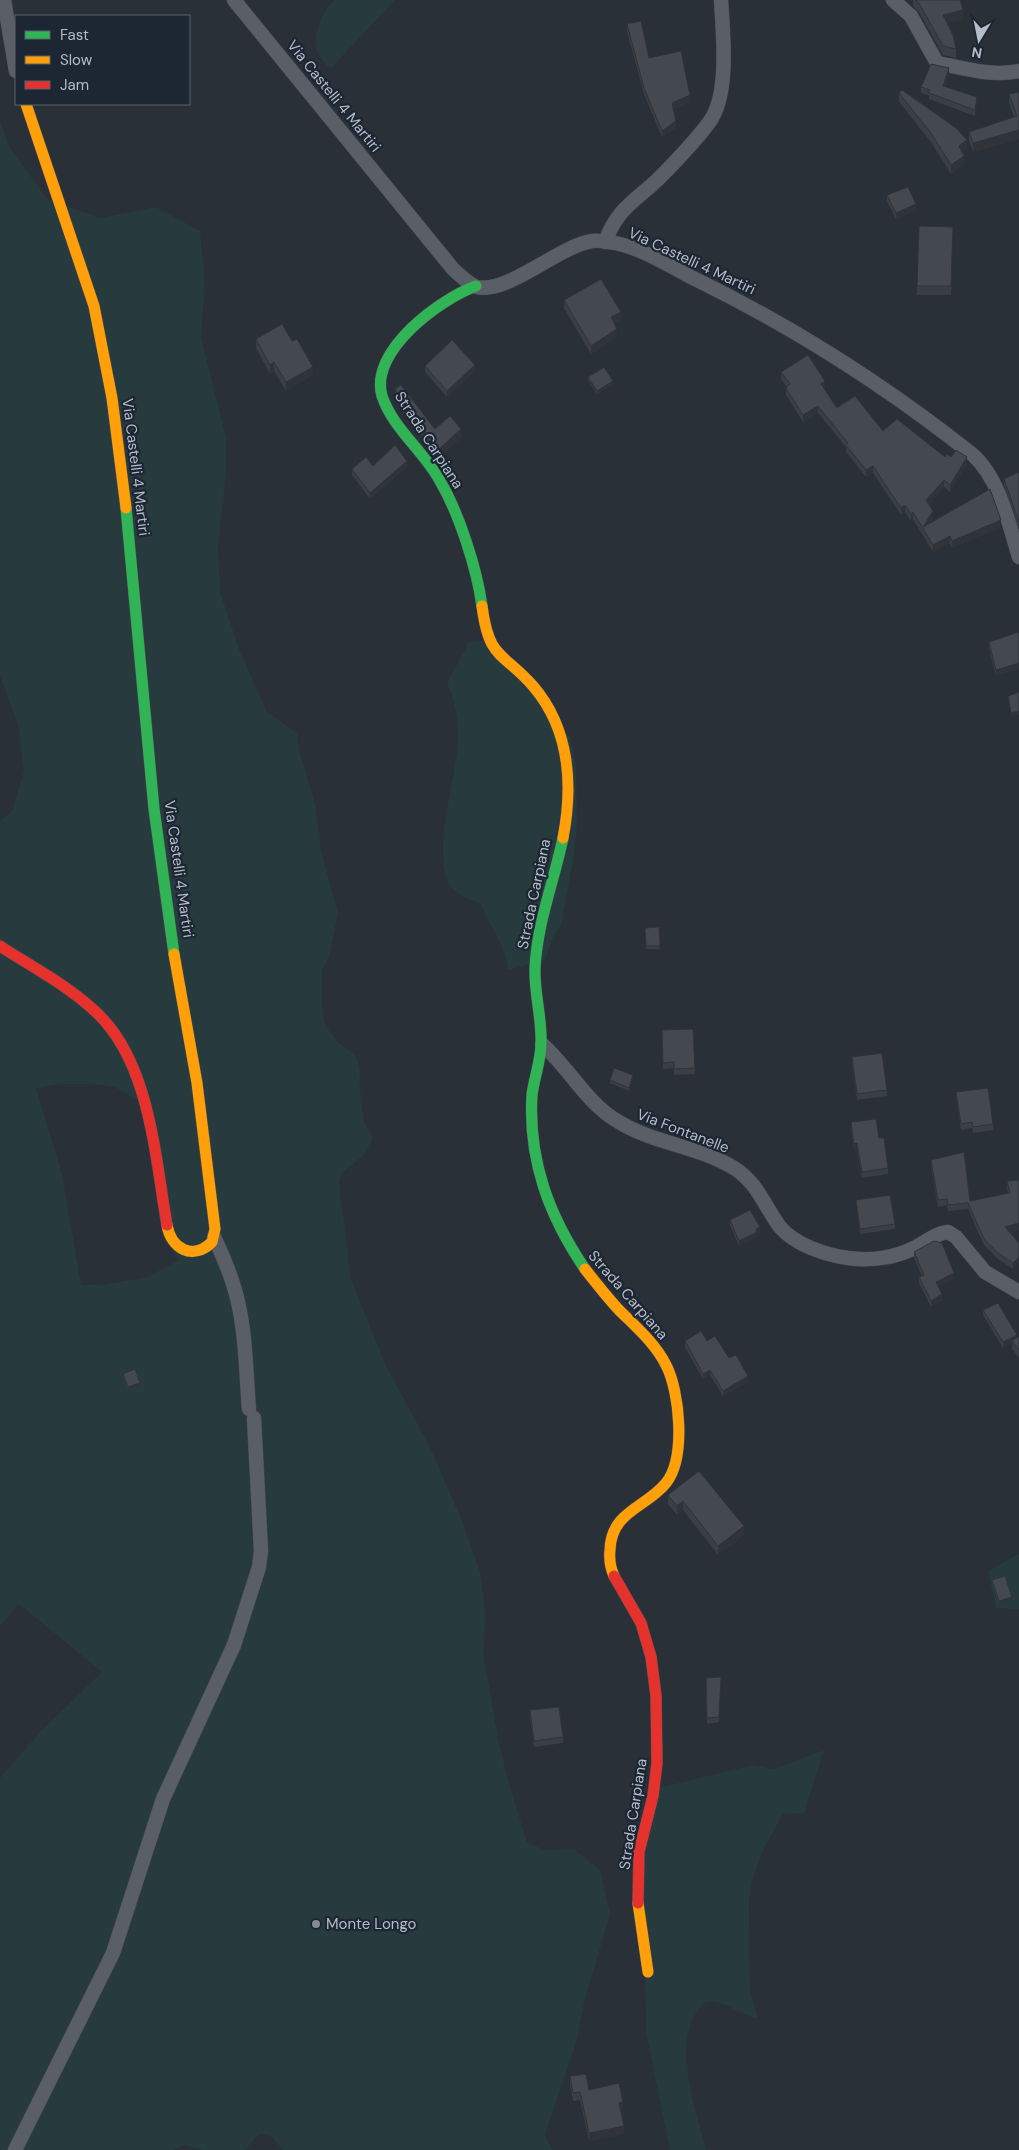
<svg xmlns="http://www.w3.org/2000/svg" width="1019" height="2150" viewBox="0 0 1019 2150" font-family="'DM Sans',sans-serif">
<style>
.green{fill:#273a3e;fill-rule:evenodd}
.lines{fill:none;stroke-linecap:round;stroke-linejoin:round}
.street-casing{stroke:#484c53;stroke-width:15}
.fast-casing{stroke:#484c53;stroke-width:12}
.slow-casing{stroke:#484c53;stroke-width:12}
.jam-casing{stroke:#484c53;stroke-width:12}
.street{stroke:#5a5e66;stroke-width:14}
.fast{stroke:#30b455;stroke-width:11}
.slow{stroke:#ff9f0a;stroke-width:11}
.jam{stroke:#e5322d;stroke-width:11}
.wall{fill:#3a3f45}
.shaded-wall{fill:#303338}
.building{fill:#444950;stroke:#303338}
.poi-dot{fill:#848b96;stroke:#1d2633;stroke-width:2}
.labels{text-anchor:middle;stroke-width:4.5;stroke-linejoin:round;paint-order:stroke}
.street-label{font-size:15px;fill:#b4bcc9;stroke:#1d2633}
.poi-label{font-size:15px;fill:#b4bcc9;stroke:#1d2633;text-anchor:start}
</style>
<rect width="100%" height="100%" fill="#2a3038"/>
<g class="green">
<path d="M336 0H395L330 69C326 64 320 59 318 53 311 39 323 7 336 0Z"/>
<path d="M0 121 9 146 47 199 100 218 156 207 200 231 205 281 201 338 226 437V472L218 546 220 592 239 649 267 712 297 733 299 750 316 808 321 851 338 913 329 957 322 971V1007L325 1025 338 1043 355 1054 360 1069 359 1082 364 1122 373 1138 364 1155 341 1174 339 1184 351 1279 386 1366 430 1447 463 1523 480 1572 486 1615 483 1651 498 1739 509 1784 527 1842 544 1850 574 1849 600 1870 610 1914 584 2003 576 2043 545 2135 552 2150H283L270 2135 259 2134 245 2150H202L184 2145 173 2150H0V1778L41 1731 102 1672 19 1604 0 1626V821L12 811 24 771 18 725 0 676ZM60 1084H93L115 1087 145 1105 173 1251 179 1260 148 1277 107 1284 81 1285 62 1174 36 1088Z"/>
<path d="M492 640 570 737 576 762 577 826 574 856 561 925 552 939 545 960 508 970C505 942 490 929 481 904 472 900 458 896 451 887 431 862 454 783 457 751 459 727 457 704 447 683L469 642Z"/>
<path d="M1019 1554V1609L996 1608 988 1571Z"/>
<path d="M824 1750 804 1813 783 1814 763 1850 752 1881 749 1899 750 1992 758 2018C739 2016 726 2000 706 2002 667 2035 696 2108 706 2150H670L646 2032 643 1861 658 1788 753 1765 774 1769Z"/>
</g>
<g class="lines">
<defs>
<g id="street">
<path d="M4 0 16 71"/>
<path d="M234 0 453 269C460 275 468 284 477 287 508 294 559 246 592 241 599 240 608 242 615 243 641 248 668 265 691 277 792 326 886 386 973 455 999 478 1009 524 1019 557"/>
<path d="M893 0 911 16 937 63C964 68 992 77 1019 71"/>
<path d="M605 242C616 212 630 204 653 184 668 170 702 134 712 118 729 89 723 33 721 0"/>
<path d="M542 1044C570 1069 587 1104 619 1122 655 1144 698 1146 734 1168 759 1184 764 1206 780 1227 795 1245 826 1255 848 1258 870 1261 895 1258 914 1248 925 1243 935 1233 948 1232L956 1237 985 1272 1019 1292"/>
<path d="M214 1237C224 1258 233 1279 238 1302 246 1337 246 1373 249 1409"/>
<path d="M15 2150 113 1953 163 1799 234 1645 259 1567 261 1551 254 1418"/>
</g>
<g id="fast">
<path d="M476 286C440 299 369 351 382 396 393 429 424 451 440 481 459 513 477 569 482 606"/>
<path d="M126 508 154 809 174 954"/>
<path d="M563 838C554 881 537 924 535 968 534 993 542 1018 541 1043 541 1061 534 1078 532 1095 528 1160 549 1216 585 1269"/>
</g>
<g id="slow">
<path d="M26 104 94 306 112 398 126 508"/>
<path d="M482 606C489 660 502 651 533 686 570 729 573 786 563 838"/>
<path d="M167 1225C171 1249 193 1261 212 1242L215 1229 197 1083 174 954"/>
<path d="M585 1269C596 1283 607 1297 619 1310 636 1327 655 1343 666 1365 680 1392 686 1458 666 1483 646 1508 611 1511 610 1550 609 1559 610 1567 614 1576"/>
<path d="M638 1903 648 1972"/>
</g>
<g id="jam">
<path d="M0 946C32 967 69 986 97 1013 150 1063 155 1157 167 1225"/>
<path d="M614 1576 641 1623 651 1657 656 1696 657 1763 653 1796 639 1852 638 1903"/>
</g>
</defs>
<use href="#street" class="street-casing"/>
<use href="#fast" class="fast-casing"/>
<use href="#slow" class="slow-casing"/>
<use href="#jam" class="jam-casing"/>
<use href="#street" class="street"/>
<use href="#fast" class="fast"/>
<use href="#slow" class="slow"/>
<use href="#jam" class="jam"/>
</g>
<g class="wall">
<path d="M913 0H960L963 19 947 23 956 49V58L943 55 919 12 913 6Z"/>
<path d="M627 24 649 58 690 102 674 109 676 128 662 137 644 94 627 31Z"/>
<path d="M949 74 945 87 977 103 975 116 929 99V95L921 93V87Z"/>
<path d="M1019 92V139L973 152 969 141V132L1014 117 1009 103V94Z"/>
<path d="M899 93 967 149 962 152 964 165 951 174 931 142 899 102Z"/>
<path d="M887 195 916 210 896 219 887 201Z"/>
<path d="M953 227 951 295H917V286Z"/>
<path d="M564 300 621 320 614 323 617 337 591 354 564 308Z"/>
<path d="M256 339 313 375 286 391 274 371 270 374 256 348Z"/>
<path d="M425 366 475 371 447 397 425 372Z"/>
<path d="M781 372 825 388H824L837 408 883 431 945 457H951L967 464 950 492 944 487 929 504 933 518 930 523 1001 527 952 548 950 543 933 552 913 519 911 521 905 512 901 515 873 473 866 477 846 452V447L818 413 803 422 786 395V388L787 387 781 379Z"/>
<path d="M588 377 613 384 597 394 588 380Z"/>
<path d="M395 389 435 429 461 438 439 458 404 414 395 398Z"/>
<path d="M373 466 407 467 370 499 352 475V469Z"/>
<path d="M1019 472V529L1004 485V479Z"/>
<path d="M1019 632 996 676 989 648V642Z"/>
<path d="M659 927 660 949H646L645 928Z"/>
<path d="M693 1029 695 1074 674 1075V1068L663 1069 662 1030Z"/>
<path d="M852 1057 887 1090V1096L857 1100 852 1063Z"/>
<path d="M633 1078 629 1091 610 1083V1080Z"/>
<path d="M956 1092 993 1124V1130L973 1133 972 1128 961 1130 956 1098Z"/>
<path d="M851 1122 879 1138 888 1168V1174L862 1178 857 1149 854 1150 851 1128Z"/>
<path d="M931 1160 970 1201 1008 1193 1007 1188V1181L1019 1230 1010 1233 1019 1243 1013 1269 998 1259 984 1245 968 1209 948 1211 947 1205 938 1207 931 1166Z"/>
<path d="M856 1200 895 1224V1229L860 1234Z"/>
<path d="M730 1220 760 1232 757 1234V1237L739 1246 730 1225Z"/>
<path d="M914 1252 954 1279 938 1286 942 1300 931 1307 919 1283V1277L922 1276 914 1258Z"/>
<path d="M983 1310 1017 1338 1019 1336V1358L1012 1349V1343L1003 1348 983 1315Z"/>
<path d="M685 1341H707L729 1358 748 1382 723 1396 710 1375 703 1379 685 1347Z"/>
<path d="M123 1374 140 1386 128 1390 123 1377Z"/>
<path d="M699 1471 744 1535 718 1555 683 1510 677 1515 668 1504V1495Z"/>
<path d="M992 1580 1012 1600 999 1604 992 1583Z"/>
<path d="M721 1677 719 1722 707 1724 706 1678Z"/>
<path d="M530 1710 563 1737V1743L534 1747 530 1716Z"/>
<path d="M570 2076 589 2090 623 2110 620 2111 624 2134 589 2141 580 2100 573 2101 570 2085Z"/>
</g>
<g class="shaded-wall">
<path d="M963 10V19L943 24V15Z"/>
<path d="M949 68V74L943 92V86Z"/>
<path d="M690 95V102L672 110V103Z"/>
<path d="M977 97V103L975 116V110Z"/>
<path d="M676 121V128L662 137V131Z"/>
<path d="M1019 130V139L973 152V143Z"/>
<path d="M967 140V149L959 154V146Z"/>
<path d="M964 156V165L951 174V165Z"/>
<path d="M916 204V210L896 219V213Z"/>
<path d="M621 312V320L611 325V317Z"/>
<path d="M617 329V337L591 354V346Z"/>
<path d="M274 362V371L270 374V365Z"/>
<path d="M475 365V371L447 397V391Z"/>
<path d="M313 367V375L286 391V382Z"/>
<path d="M613 381V384L597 394V391Z"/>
<path d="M825 381V388L821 391V384Z"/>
<path d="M818 406V413L803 422V415Z"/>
<path d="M461 429V438L439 458V449Z"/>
<path d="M967 457V464L950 492V485Z"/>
<path d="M407 461V467L370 499V493Z"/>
<path d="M873 466V473L866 477V470Z"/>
<path d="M944 480V487L926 507V500Z"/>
<path d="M905 505V512L901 515V508Z"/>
<path d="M933 511V518L925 531 923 528Z"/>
<path d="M913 512V519L911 521V514Z"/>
<path d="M1001 520V527L952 548V541Z"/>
<path d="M950 536V543L933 552V545Z"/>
<path d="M1019 663V669L996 676V670Z"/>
<path d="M1019 711V715L1011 717V713Z"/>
<path d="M633 1075V1078L629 1091V1088Z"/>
<path d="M857 1143V1149L854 1150V1144Z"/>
<path d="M1019 1223V1230L1005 1234V1227Z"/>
<path d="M760 1227V1232L757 1234V1237L739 1246V1241Z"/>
<path d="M1019 1257V1263L1013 1269V1263Z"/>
<path d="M954 1273V1279L936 1287V1282Z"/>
<path d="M942 1294V1300L931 1307V1301Z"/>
<path d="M1017 1335V1340L1012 1341V1343L1003 1348V1342Z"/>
<path d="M710 1370V1375L703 1379V1374Z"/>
<path d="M748 1376V1382L723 1396V1391Z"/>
<path d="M140 1383V1386L128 1390V1387Z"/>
<path d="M683 1501V1510L677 1515V1506Z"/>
<path d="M744 1526V1535L718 1555V1546Z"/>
<path d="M1012 1597V1600L999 1604V1601Z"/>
<path d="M623 2102V2110L619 2111V2103Z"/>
<path d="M624 2126V2134L589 2141V2133Z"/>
</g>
<g class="building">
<path d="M916 0H960L963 10 943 15 953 35 956 49 943 46 919 3Z"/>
<path d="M641 21 649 58 681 51 690 95 672 103 676 121 662 131 644 88 627 24Z"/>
<path d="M931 64 949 68 943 86 977 97 975 110 929 93 930 90 921 87Z"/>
<path d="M902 90 956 128 967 140 959 146 964 156 951 165 931 133 899 93Z"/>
<path d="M1019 92V130L973 143 969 132 1017 116 1009 94Z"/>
<path d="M908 187 916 204 896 213 887 195Z"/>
<path d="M919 226 953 227 951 286H917Z"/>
<path d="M601 279 621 312 611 317 617 329 591 346 564 300Z"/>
<path d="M282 324 292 341 297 339 313 367 286 382 274 362 270 365 256 339Z"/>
<path d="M452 340 475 365 447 391 425 366Z"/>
<path d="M808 355 825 381 821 384 837 408 855 396 883 431 897 419 945 457 947 454 951 457 956 450 967 457 950 485 944 480 926 500 933 511 923 527 990 489 1001 520 952 541 950 536 933 545 913 512 911 514 905 505 901 508 873 466 866 470 846 445 848 443 818 406 803 415 786 388 790 384 781 372Z"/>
<path d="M604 367 613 381 597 391 588 377Z"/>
<path d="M401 385 435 429 450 416 461 429 439 449 404 405 395 389Z"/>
<path d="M395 445 407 461 370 493 352 469 366 457 373 466Z"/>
<path d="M1019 472V522L1004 479Z"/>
<path d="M1019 632V663L996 670 989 642Z"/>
<path d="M1019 692V711L1011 713 1008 696Z"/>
<path d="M659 927 660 946H646L645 928Z"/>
<path d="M693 1029 695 1068 674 1069V1062L663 1063 662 1030Z"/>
<path d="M882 1053 887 1090 857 1094 852 1057Z"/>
<path d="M614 1068 633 1075 629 1088 610 1080Z"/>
<path d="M988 1088 993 1124 973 1127 972 1122 961 1124 956 1092Z"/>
<path d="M876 1119 879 1138H884L888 1168 862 1172 857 1143 854 1144 851 1122Z"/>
<path d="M964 1152 970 1201 1010 1193 1007 1181 1019 1180V1223L1005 1227 1019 1243V1257L1013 1263 998 1253 984 1239 968 1203 948 1205 947 1199 938 1200 931 1160Z"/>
<path d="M890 1195 895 1224 860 1229 856 1200Z"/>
<path d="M750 1210 760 1227 756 1229 757 1232 739 1241 730 1220Z"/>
<path d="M934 1241 942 1243 954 1273 936 1282 942 1294 931 1301 919 1277 924 1275 914 1252Z"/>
<path d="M998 1303 1017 1335 1003 1342 983 1310Z"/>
<path d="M701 1331 707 1341 715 1336 729 1358 736 1355 748 1376 723 1391 710 1370 703 1374 685 1341Z"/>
<path d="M1019 1336V1350L1012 1341Z"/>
<path d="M135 1369 140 1383 128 1387 123 1374Z"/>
<path d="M699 1471 744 1526 718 1546 683 1501 677 1506 668 1495Z"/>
<path d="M1005 1576 1012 1597 999 1601 992 1580Z"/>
<path d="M721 1677 719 1717 707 1718 706 1678Z"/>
<path d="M559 1707 563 1737 534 1741 530 1710Z"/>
<path d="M586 2074 589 2090 619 2083 623 2102 619 2103 624 2126 589 2133 580 2092 573 2093 570 2076Z"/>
</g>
<circle class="poi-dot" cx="316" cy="1924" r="5"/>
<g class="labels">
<g class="street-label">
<text transform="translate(334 96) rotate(51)" y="5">Via Castelli 4 Martiri</text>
<text transform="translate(692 261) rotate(25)" y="5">Via Castelli 4 Martiri</text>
<text transform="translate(429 440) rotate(57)" y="5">Strada Carpiana</text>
<text transform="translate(136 467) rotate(83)" y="5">Via Castelli 4 Martiri</text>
<text transform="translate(179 869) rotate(82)" y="5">Via Castelli 4 Martiri</text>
<text transform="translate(534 894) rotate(-78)" y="5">Strada Carpiana</text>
<text transform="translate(683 1131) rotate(21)" y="5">Via Fontanelle</text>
<text transform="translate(628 1295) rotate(49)" y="5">Strada Carpiana</text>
<text transform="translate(633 1814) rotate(-81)" y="5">Strada Carpiana</text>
</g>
<g class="poi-label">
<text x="326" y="1929">Monte Longo</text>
</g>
</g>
<rect x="15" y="15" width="175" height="90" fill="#1d2633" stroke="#59626f"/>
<rect x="25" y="31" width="25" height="8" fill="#30b455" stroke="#59626f"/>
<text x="60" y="40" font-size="15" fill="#b4bcc9">Fast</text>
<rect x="25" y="56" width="25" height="8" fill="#ff9f0a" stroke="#59626f"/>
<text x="60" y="65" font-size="15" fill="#b4bcc9">Slow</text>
<rect x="25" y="81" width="25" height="8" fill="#e5322d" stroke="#59626f"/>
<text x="60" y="90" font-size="15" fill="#b4bcc9">Jam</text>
<g transform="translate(979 40) rotate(190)" stroke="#1d2633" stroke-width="4" paint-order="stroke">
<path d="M0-4L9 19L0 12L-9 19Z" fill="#b4bcc9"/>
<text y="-8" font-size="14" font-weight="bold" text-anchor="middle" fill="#b4bcc9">N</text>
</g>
</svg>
